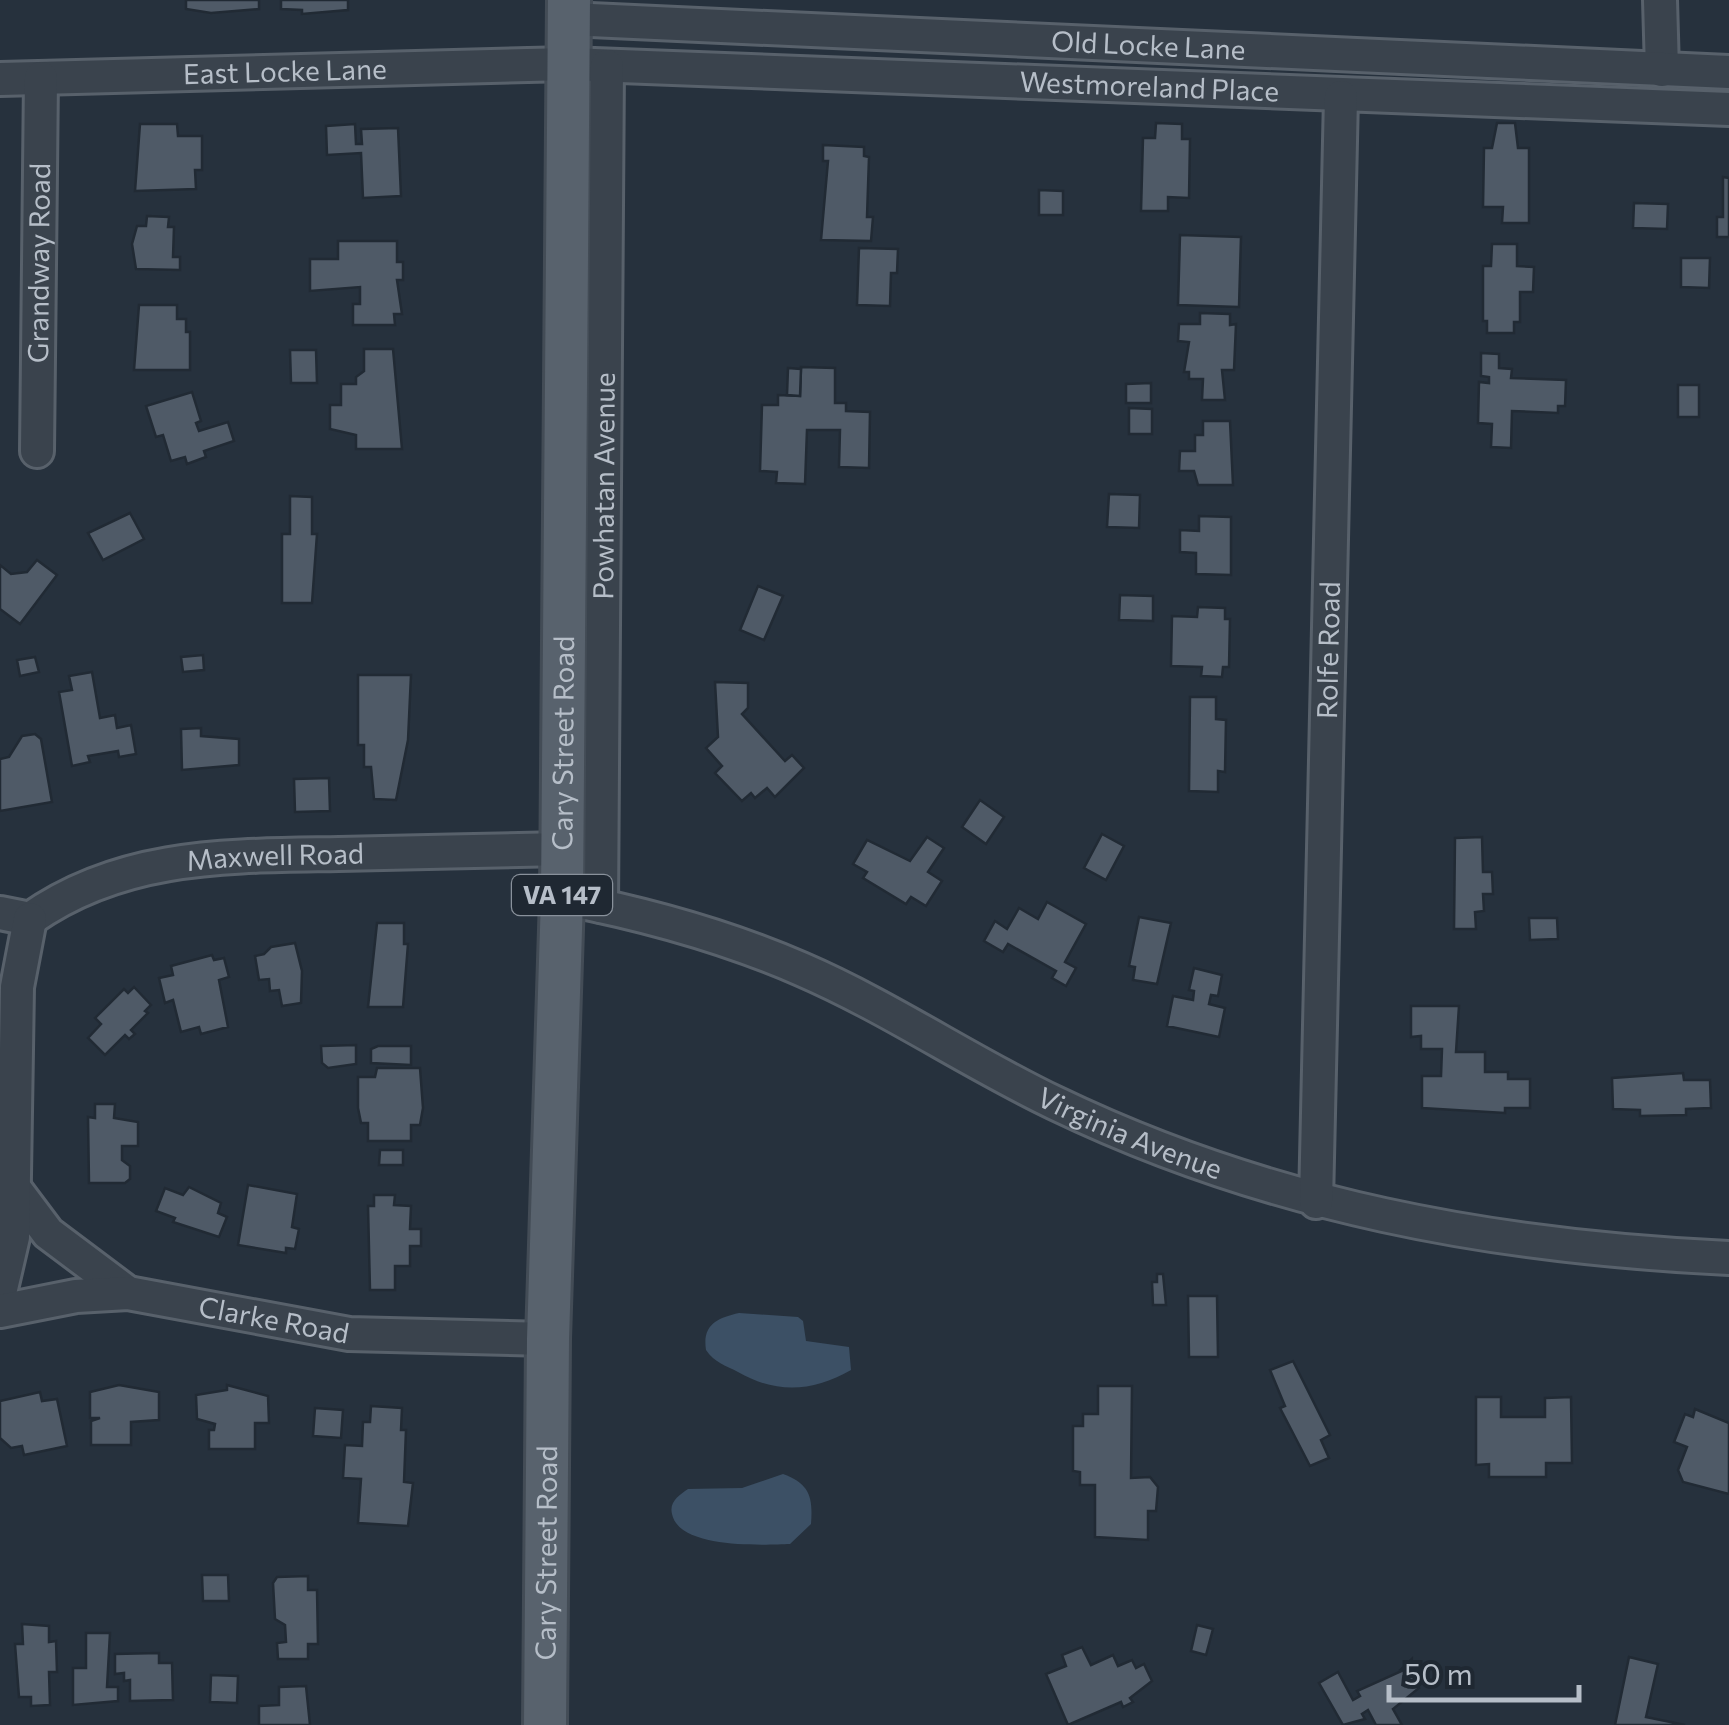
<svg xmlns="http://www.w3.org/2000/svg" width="1729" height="1725" viewBox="0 0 1729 1725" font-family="Commissioner,sans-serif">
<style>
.water{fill:#3c5065}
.building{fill:#4f5a67;stroke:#212a34;stroke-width:2.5}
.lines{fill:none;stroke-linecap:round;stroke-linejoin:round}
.minor-casing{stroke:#58616b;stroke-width:38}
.major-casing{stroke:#434c56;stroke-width:48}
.minor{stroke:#3a434d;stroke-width:32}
.major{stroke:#58626d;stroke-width:42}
.labels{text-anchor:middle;stroke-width:8;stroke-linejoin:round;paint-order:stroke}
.shield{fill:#1f2832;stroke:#89919b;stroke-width:2.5}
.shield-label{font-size:25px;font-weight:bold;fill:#b6bec8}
.street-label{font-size:28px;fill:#b6bec8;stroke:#1f2832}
</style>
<rect width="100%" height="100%" fill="#26313d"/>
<g class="water">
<path d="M739 1313 798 1317 803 1321 806 1341 849 1347 851 1370C813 1392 776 1394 738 1372 725 1365 715 1363 706 1350 702 1324 718 1318 739 1313Z"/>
<path d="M783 1474C810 1484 813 1497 811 1524L790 1544C762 1545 679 1549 672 1514 669 1502 679 1495 688 1489L742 1488Z"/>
</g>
<g class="building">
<path d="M186 0H259V9L211 13 186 9Z"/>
<path d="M281 0H348V10L302 14V10L281 9Z"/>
<path d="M1156 123 1182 124V139H1190L1189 198 1168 197V211H1141L1143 138H1155Z"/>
<path d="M1497 123H1515L1518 148H1529V223H1502L1503 207H1483L1484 148H1492Z"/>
<path d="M140 124H177L178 136H202V170H195L196 189 135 191Z"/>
<path d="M355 124 356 144H362L361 129 398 128 401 196 363 198 361 153 327 155 326 126Z"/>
<path d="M823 145 864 147V156L869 157 867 217H873L871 241 821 240 828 161H823Z"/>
<path d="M1723 177 1729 178V237H1717V217H1723Z"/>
<path d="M1039 190 1063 191V215H1039Z"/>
<path d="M1634 203 1668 204 1667 229 1633 228Z"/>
<path d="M147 216 169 217 168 227H174L173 257H180V270L136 269 132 244 137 226H146Z"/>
<path d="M1180 235 1241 237 1239 307 1178 305Z"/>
<path d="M338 241H397V262H403V280H397L402 314H394L395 325H353V304H360V287L310 291V259H338Z"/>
<path d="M1492 244H1517V266L1534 267 1533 292H1520V322H1514V333H1487V321H1483V266H1491Z"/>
<path d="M859 248 898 249 897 273H891L890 306 857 305Z"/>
<path d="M1681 258H1710L1709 288 1681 287Z"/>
<path d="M139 305H177V319H186V332H190V370H134Z"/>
<path d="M1200 313 1230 314V325L1236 324 1234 370H1222L1225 400H1202L1203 379H1189V372H1184L1189 342 1178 341 1179 324H1200Z"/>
<path d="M364 349H393L402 449H356V435L330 429V405H341V384H356V377L364 371Z"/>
<path d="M290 350H316L317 383H291Z"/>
<path d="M1481 353 1499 354V368L1512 369 1511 378 1566 380 1565 406H1558V413L1512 411 1511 448 1491 447 1492 424 1478 423 1479 382 1489 383V377L1481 376Z"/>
<path d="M801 367 835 368V403H846V411L870 412 869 468 839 467 840 430H807L805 484 776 483 777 472 760 471 762 405H778V395L800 396Z"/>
<path d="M788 368 801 369 800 396 787 395Z"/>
<path d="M1151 383V403H1126V384Z"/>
<rect x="1678" y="385" width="21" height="32"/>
<path d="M192 392 201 421 196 423 199 431 228 422 234 441 204 451 206 457 187 464 185 457 171 461 163 435 156 437 146 406Z"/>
<path d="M1129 408 1152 409V434H1129Z"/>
<path d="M1203 421H1230L1233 485H1198L1194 471H1179L1180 451H1195V435H1203Z"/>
<path d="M1109 494 1140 495 1139 528 1107 527Z"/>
<path d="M290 496 312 497V534H317L312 603H282V534H290Z"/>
<path d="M130 513 144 539 103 560 88 533Z"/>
<path d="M1199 516 1231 517V575L1196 574V553L1180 552V530L1199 531Z"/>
<path d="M37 560 57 575 20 624 0 609V565L11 574 27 572Z"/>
<path d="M758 586 783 596 764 640 740 630Z"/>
<path d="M1120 595 1153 596V621L1119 620Z"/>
<path d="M1198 607 1225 608V619H1230L1229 667H1223L1222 677 1201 676 1202 667 1171 666 1172 616 1197 617Z"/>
<path d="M203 655 204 670 183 672 181 657Z"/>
<path d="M35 657 39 672 20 676 17 660Z"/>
<path d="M92 672 100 718 115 715 117 728 131 725 136 754 119 757 118 751 88 756 90 762 72 766 59 692 72 690 69 676Z"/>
<path d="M358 675H411L408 740 396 800 374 799 371 767H364V745H358Z"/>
<path d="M715 682 748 683V708L742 714 785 761 792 755 804 768 775 797 767 788 755 798 751 793 742 801 715 773 722 766 706 748 718 737Z"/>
<path d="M1190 697H1216V719L1226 720 1225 772 1218 771V792L1189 791Z"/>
<path d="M201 728V736L239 739V765L182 770 181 729Z"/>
<path d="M35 734 41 739 52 802 0 811V759L9 757 22 736Z"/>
<path d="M329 778 330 811 295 812 294 779Z"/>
<path d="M980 800 1004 817 986 844 962 827Z"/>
<path d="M1102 834 1124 846 1106 880 1084 868Z"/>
<path d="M927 837 944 848 928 872 942 881 926 906 911 897 906 904 863 878 867 872 853 864 867 840 910 861Z"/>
<path d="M1482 837 1483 872H1492L1493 894H1483L1484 911 1475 912 1476 929H1454L1455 838Z"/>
<path d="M1047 902 1086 924 1065 962 1076 968 1066 986 1052 978 1056 971 1008 944 1003 952 984 941 995 921 1007 929 1019 908 1038 919Z"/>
<path d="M1139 917 1171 923 1157 984 1133 980 1135 967 1129 966Z"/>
<path d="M1529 918H1557L1558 939 1530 940Z"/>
<path d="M377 923H404V944H408L403 1007H368Z"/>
<path d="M295 943 302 971 301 1003 282 1006 279 990 270 991 269 979 259 980 255 956 264 954 271 947Z"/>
<path d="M212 955 214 960 224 958 229 977 219 980 228 1027 201 1034 199 1027 181 1032 173 1000 165 1003 159 978 173 975 171 966Z"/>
<path d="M1194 968 1222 975 1218 996 1211 995 1209 1004 1225 1008 1219 1037 1167 1026 1173 996 1193 1000 1194 991 1189 990Z"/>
<path d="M134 987 151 1005 145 1011 148 1013 131 1030 135 1034 129 1039 125 1035 105 1055 88 1038 101 1024 95 1018 124 989 128 993Z"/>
<path d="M1411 1006H1459L1456 1052H1485V1072H1508V1079H1530V1108H1505V1113L1422 1108V1076H1441L1442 1049H1421V1036L1411 1037Z"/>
<path d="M356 1045V1064L328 1068 322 1063 321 1046Z"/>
<path d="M378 1046H411V1065L371 1063V1049Z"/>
<path d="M377 1068H420L423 1108 420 1125H411V1141H368V1123H361L358 1108V1077H375Z"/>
<path d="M1683 1073 1684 1080H1710L1711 1108 1686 1109V1115L1640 1116V1110L1613 1109 1612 1078Z"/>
<path d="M95 1104H115L114 1118 138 1122V1146H122V1160L130 1166V1179L125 1183H89L88 1117 95 1118Z"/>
<path d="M380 1150H403V1165H379Z"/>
<path d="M248 1185 297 1194 292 1227 299 1229 295 1249 286 1248V1253L238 1245Z"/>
<path d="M189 1187 221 1203 218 1213 227 1217 219 1237 173 1222 175 1218 156 1211 165 1188 183 1195Z"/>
<path d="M374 1195H395L394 1205 411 1206 410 1229H421V1246H410V1266H395V1290H370L368 1206H374Z"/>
<path d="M1157 1274H1163L1166 1305H1153L1152 1282H1157Z"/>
<path d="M1188 1296H1217L1218 1357H1189Z"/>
<path d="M1293 1361 1330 1435 1321 1440 1329 1458 1310 1466 1280 1408 1285 1406 1270 1370Z"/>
<path d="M119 1385 159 1392V1420L131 1422V1445H91V1421L100 1418H90V1392Z"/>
<path d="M227 1385 268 1396 269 1423H255V1449H209V1430H214L215 1424 197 1419 196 1395 227 1390Z"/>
<path d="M1098 1386H1132L1131 1478 1150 1477 1158 1487 1156 1511H1148V1540L1095 1537V1485H1080V1472L1073 1471V1426H1083V1414H1098Z"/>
<path d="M40 1392 42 1401 57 1399 67 1446 24 1455 22 1446 11 1448 0 1438V1401Z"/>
<path d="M1476 1397H1501V1417H1545V1398L1571 1397 1572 1463H1546V1477H1489V1464L1476 1465Z"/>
<path d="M371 1406 402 1408 401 1430H406L404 1482 413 1483 408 1526 358 1523 361 1479 343 1478 345 1445 362 1446 363 1422H370Z"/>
<path d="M315 1408 343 1410 341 1438 313 1436Z"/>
<path d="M1695 1409 1729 1423V1494L1683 1482 1678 1470 1687 1447 1674 1442 1685 1414 1693 1417Z"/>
<path d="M202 1575H228L229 1601H203Z"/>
<path d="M308 1576V1590H317L318 1644H308V1659H278L277 1643 286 1642 285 1625 275 1619 273 1583 277 1577Z"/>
<path d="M22 1624 49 1626V1642L56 1641 57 1672H49L50 1705 31 1706V1697H19L15 1644H23Z"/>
<path d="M1197 1625 1213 1629 1206 1655 1191 1651Z"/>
<path d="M86 1633H110L107 1687H118V1701L73 1705V1668H86Z"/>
<path d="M1082 1647 1091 1665 1113 1655 1118 1666 1132 1660 1136 1668 1144 1664 1152 1681 1130 1698 1133 1702 1123 1707 1121 1702 1068 1725 1046 1674 1066 1666 1062 1655Z"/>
<path d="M159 1653V1663H172L173 1700 130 1701V1680L124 1681V1673L115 1674V1654Z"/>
<path d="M1629 1657 1658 1664 1646 1717 1685 1725H1615Z"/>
<path d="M1408 1668 1419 1688 1393 1709 1402 1725H1376L1368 1710 1362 1714 1365 1719 1343 1725 1319 1683 1338 1672 1353 1700 1360 1696 1357 1691Z"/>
<path d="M211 1675 238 1676 237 1703 210 1702Z"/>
<path d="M306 1686 310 1725H259V1706L279 1705V1687Z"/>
</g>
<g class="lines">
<defs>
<g id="minor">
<path d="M1660 0 1662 70"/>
<path id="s1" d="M569 19 1729 72"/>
<path id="s2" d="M0 79 568 64 1729 109"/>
<path id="s3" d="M37 451 41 78"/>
<path id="s4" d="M562 898C645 914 723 935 801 969 889 1007 969 1062 1055 1103 1269 1206 1493 1247 1729 1258"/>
<path id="s5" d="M601 906 607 66"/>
<path id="s6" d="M0 913 30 919C123 853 230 856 339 854 413 852 488 851 562 849"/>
<path d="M15 1189 48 1233 128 1293"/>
<path id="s7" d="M1316 1202 1341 97"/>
<path d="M0 1293 13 1237 17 987 30 919"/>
<path id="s8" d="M0 1311 76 1296 128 1293 349 1334 548 1339"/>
</g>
<g id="major">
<path id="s9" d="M545 1725 548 1339 562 898 569 0"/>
</g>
</defs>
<use href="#minor" class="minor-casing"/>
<use href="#major" class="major-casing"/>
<use href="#minor" class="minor"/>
<use href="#major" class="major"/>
</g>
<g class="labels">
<rect class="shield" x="512" y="875" width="100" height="40" rx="8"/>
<g class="shield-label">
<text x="562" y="904">VA 147</text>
</g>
<g class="street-label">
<text dy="10" stroke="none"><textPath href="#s1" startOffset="580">Old Locke Lane</textPath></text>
<text dy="10" stroke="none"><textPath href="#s2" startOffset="285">East Locke Lane</textPath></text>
<text dy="10" stroke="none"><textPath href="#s2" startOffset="1150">Westmoreland Place</textPath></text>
<text dy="10" stroke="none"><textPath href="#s3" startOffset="188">Grandway Road</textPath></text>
<text dy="10" stroke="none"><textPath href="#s5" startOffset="420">Powhatan Avenue</textPath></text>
<text dy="10" stroke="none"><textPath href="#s7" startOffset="552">Rolfe Road</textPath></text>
<text dy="10" stroke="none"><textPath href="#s9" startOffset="982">Cary Street Road</textPath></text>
<text dy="10" stroke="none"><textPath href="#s6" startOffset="288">Maxwell Road</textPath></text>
<text dy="10" stroke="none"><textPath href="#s4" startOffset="618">Virginia Avenue</textPath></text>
<text dy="10" stroke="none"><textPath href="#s8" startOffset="278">Clarke Road</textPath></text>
<text dy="10" stroke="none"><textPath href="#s9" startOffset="172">Cary Street Road</textPath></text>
</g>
</g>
<path d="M1389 1685v15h190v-15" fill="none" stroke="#b6bec8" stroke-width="5"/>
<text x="1404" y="1685" font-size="30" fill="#b6bec8" stroke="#1f2832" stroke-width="8" paint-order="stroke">50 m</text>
</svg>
